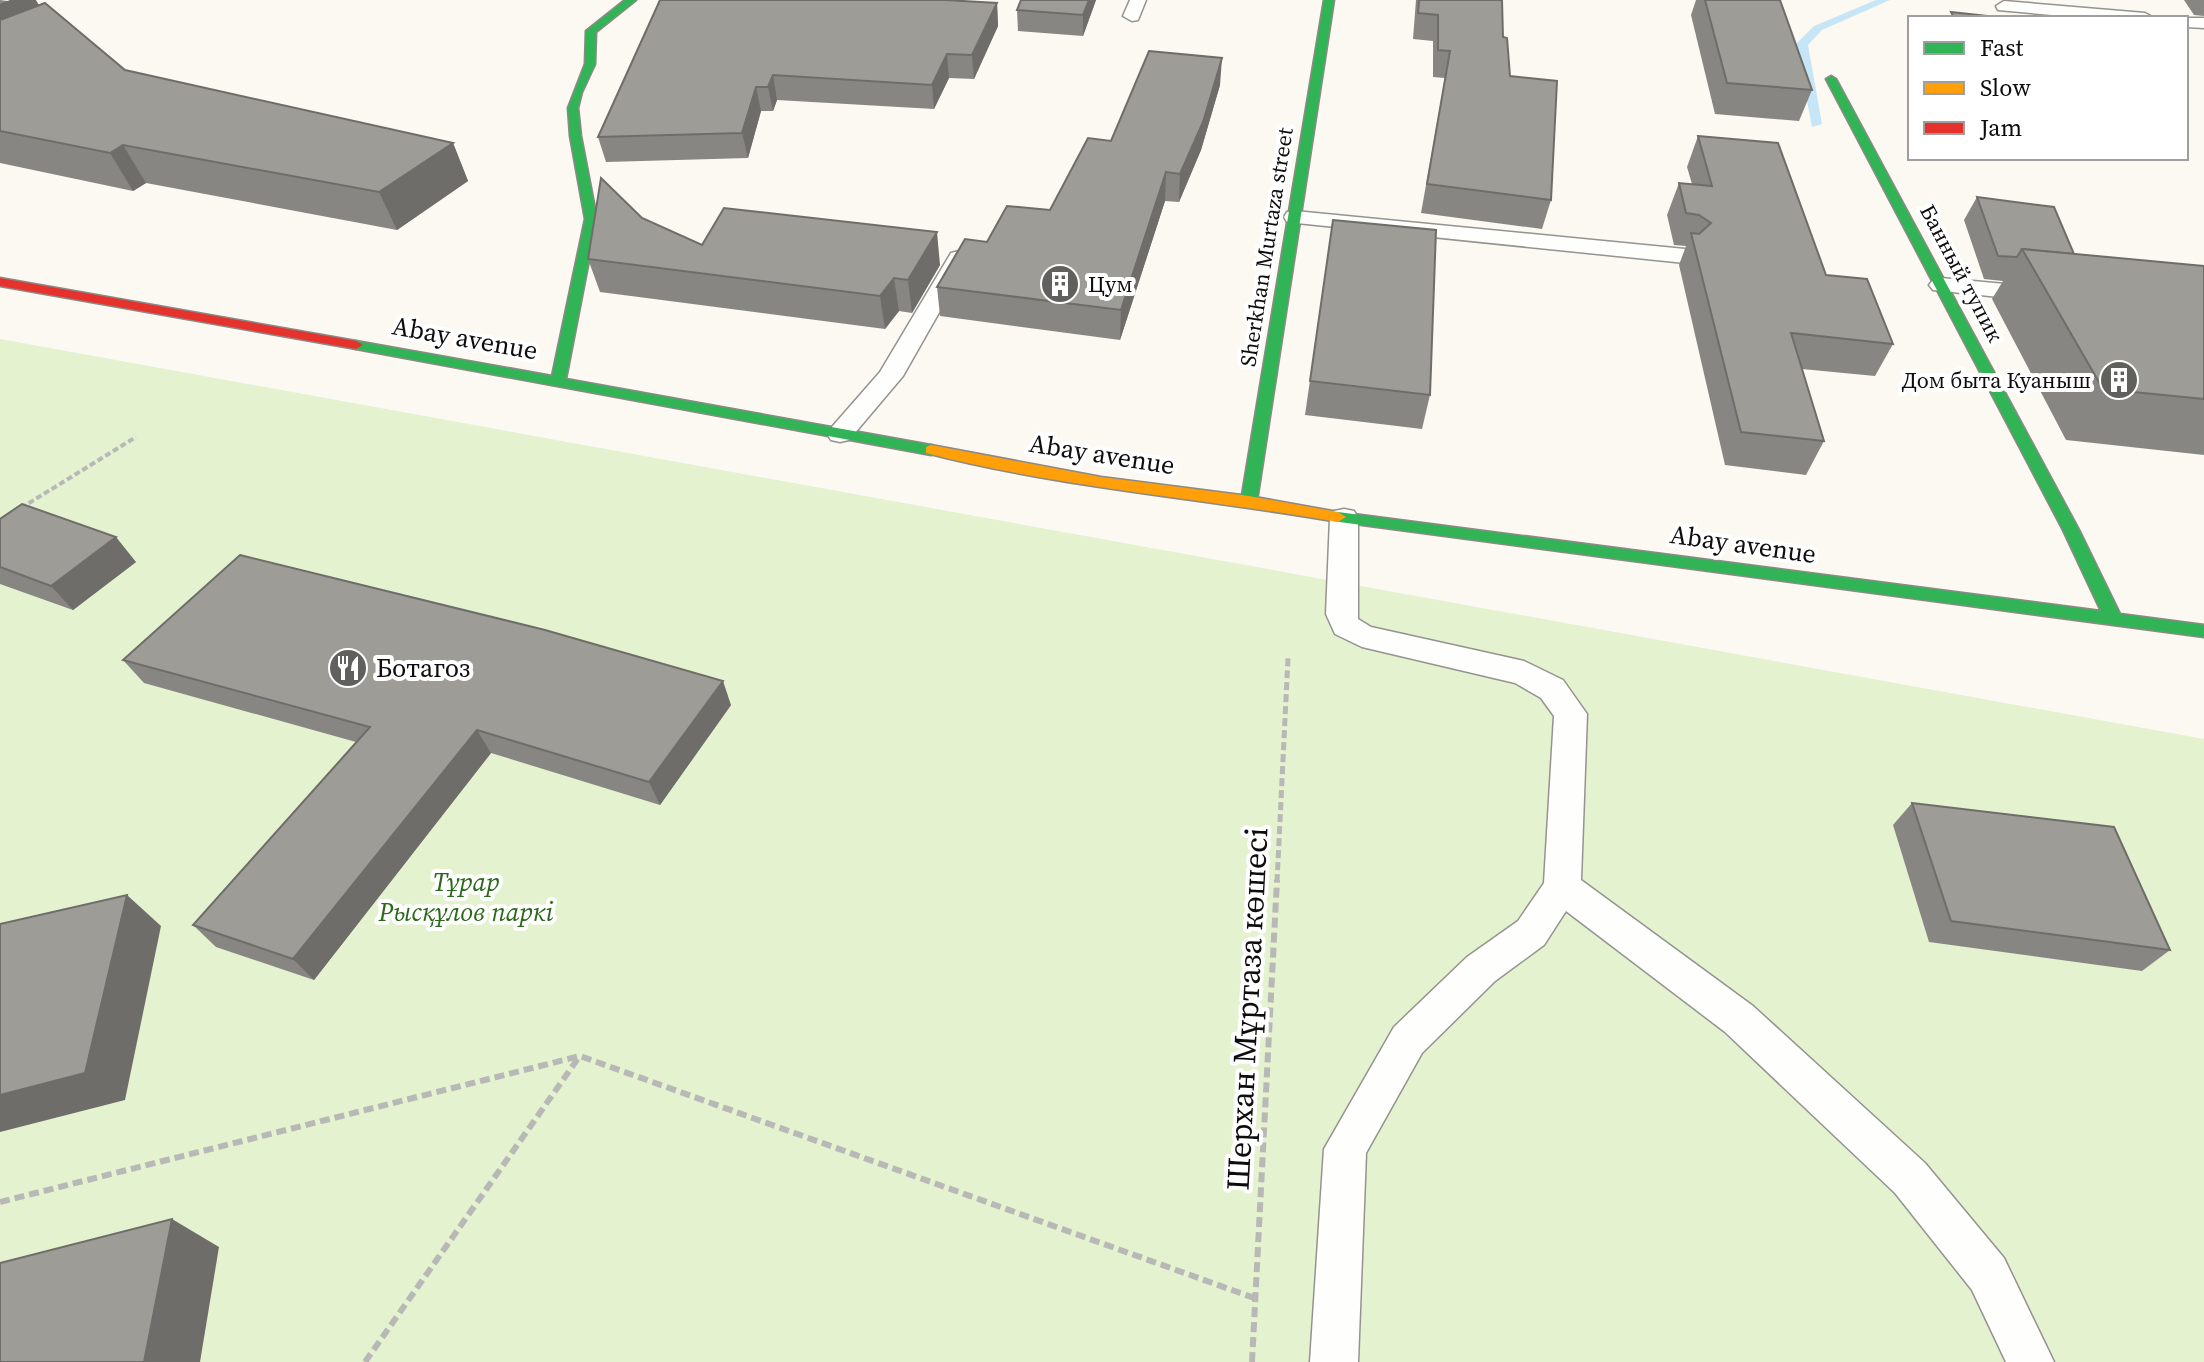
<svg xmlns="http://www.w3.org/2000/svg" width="2204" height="1362" viewBox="0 0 2204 1362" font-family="'Source Serif 4',serif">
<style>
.green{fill:#e4f2d0}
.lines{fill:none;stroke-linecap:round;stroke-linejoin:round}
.stream{fill:#c6e6f7;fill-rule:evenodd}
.lane-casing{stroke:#949390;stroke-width:3}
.fast-casing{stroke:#8b8a86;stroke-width:3}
.slow-casing{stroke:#8b8a86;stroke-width:3}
.jam-casing{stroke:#8b8a86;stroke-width:3}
.path-far2{stroke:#b8b8b6;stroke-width:4;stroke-dasharray:6 3;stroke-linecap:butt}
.path-far1{stroke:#b8b8b6;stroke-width:5;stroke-dasharray:8 4;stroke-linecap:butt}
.path{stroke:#b8b8b6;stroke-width:6;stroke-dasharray:10 5;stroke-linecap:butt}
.lane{fill:#fefefd;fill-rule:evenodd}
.fast{fill:#30b455;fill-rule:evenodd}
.slow{fill:#ff9f0a;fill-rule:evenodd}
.jam{fill:#e5322d;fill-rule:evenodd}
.wall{fill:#888682}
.shaded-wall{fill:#6f6d6a}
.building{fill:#9e9c97;stroke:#6f6d6a;stroke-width:2}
.labels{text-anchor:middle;stroke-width:8;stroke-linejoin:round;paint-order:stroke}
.far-street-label{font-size:22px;fill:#0d0d0d;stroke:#fff}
.far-poi-label{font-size:22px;fill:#0d0d0d;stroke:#fff;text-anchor:start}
.street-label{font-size:26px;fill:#0d0d0d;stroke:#fff}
.poi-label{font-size:26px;fill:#0d0d0d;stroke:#fff;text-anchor:start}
.park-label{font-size:26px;font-style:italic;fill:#2b681a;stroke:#fff}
.near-street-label{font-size:32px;fill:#0d0d0d;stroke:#fff}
</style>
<rect width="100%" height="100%" fill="#fbf9f1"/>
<path class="green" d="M0 339 2204 739V1362H0Z"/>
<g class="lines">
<path class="stream" d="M1876 0H1890L1822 30 1808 45 1822 124 1812 127 1796 44 1814 26Z"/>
<defs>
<g id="lane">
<path d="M1130 0H1146L1138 20 1132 21 1123 16Z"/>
<path d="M2004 1 2145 13 2154 18H2085L1998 10 1996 6Z"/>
<path d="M2181 18H2204V28L2186 27V18Z"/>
<path d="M1295 211 1685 249 1696 256 1685 263 1287 222 1284 217 1287 212Z"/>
<path d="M959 251 967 253 970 258 903 376 849 440 840 442 831 440 827 434 831 428 880 372 948 258 951 253Z"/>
<path d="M1941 278 2037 287 2045 289 2049 294 2045 299 2037 301 1933 290 1929 285 1933 280Z"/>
<path d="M1344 509 1354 511 1358 518V619L1371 627 1524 661 1563 680 1587 714 1581 880 1753 1006 1925 1163 2004 1258 2054 1362H2006L1972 1290 1895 1193 1725 1032 1566 911 1544 945 1495 981 1422 1053 1366 1153 1358 1362H1310L1324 1149 1394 1027 1467 957 1518 921 1544 883 1554 716 1541 698 1515 683 1362 647 1335 634 1326 614 1330 518 1334 511Z"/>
</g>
<g id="fast">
<path d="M625 0H636L596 32 595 64 582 92 578 108 581 136 597 219 566 379 931 445 936 447V453L931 455 356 349 349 345 356 341 552 376 585 219 570 136 568 108 585 64 586 31Z"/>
<path d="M1324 0H1334L1257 501 1249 506 1241 501Z"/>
<path d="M1831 76 1836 79 2079 530 2120 614 2204 625V637L1332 521 1330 517 1332 513 1338 512 2101 611 2063 530 1826 79Z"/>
</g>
<path id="slow" d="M931 445 1101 477 1249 496 1338 512 1346 517 1338 522C1201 498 1061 488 926 453V447Z"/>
<path id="jam" d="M0 278 356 341 363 345 356 349 0 286Z"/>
</defs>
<use href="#lane" class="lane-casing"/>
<use href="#fast" class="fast-casing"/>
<use href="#slow" class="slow-casing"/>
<use href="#jam" class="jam-casing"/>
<path class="path-far2" d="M21 508 136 437"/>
<path class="path-far1" d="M1277 882 1288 658"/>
<g class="path">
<path d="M0 1202 580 1056 1257 1299"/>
<path d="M365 1362 579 1057"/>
<path d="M1252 1362 1277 880"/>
</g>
<use href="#lane" class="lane"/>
<use href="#fast" class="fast"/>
<use href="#slow" class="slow"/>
<use href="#jam" class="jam"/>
</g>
<g class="wall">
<path d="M0 0 39 5 125 70 453 143 468 181 397 230 146 183 133 191 0 163Z"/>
<path d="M660 0 997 3 998 26 974 79 949 78 934 109 777 100 773 111H761L748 158 606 162 598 137Z"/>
<path d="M1096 0 1083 36 1018 31 1017 10Z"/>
<path d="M1416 0H1502L1503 37 1510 76 1551 200 1542 229 1421 213 1445 78 1433 77V41L1413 39Z"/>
<path d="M1696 0H1780L1812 90 1799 121 1715 114 1691 15Z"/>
<path d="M2184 0H2204V16L2194 15Z"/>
<path d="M1220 85 1201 150 1179 202 1165 201 1120 340 940 316 937 287 987 242 1050 210 1111 141Z"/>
<path d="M1698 136 1826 275 1893 344 1875 376 1802 369 1824 441 1806 475 1725 465 1679 265 1686 246 1674 245 1667 215 1679 183 1692 184 1687 167Z"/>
<path d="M1977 197 2074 254 2204 266V455L2066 440 1992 299 2003 281 1984 279 1964 220Z"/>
<path d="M642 218 702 245 940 265 912 313 899 311 885 329 600 292 588 259Z"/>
<path d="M1333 220 1430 395 1422 429 1305 415Z"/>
<path d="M0 519 136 562 73 610 0 584Z"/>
<path d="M123 660 731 705 660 805 491 753 314 980 216 947 193 925 356 742 144 683Z"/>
<path d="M1912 803 2170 950 2142 971 1929 942 1893 825Z"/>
</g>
<g class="shaded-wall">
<path d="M10 0H36L51 26 0 48V4Z"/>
<path d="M1089 0H1096L1083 36V15Z"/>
<path d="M997 3 998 26 974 79 972 55Z"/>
<path d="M947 54 949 78 934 109 932 85Z"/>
<path d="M1222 58 1220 85 1201 150 1179 202 1180 174Z"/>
<path d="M773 75 777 100 773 111 768 87Z"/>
<path d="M756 87 761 111 748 158 742 133Z"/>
<path d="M453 143 468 181 397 230 379 192Z"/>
<path d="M123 145 146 183 133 191 110 153Z"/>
<path d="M1166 172 1165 201 1120 340 1121 310Z"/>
<path d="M937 232 940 265 912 313 908 280Z"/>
<path d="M894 278 899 311 885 329 880 296Z"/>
<path d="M116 537 136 562 73 610 51 586Z"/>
<path d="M723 681 731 705 660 805 649 782Z"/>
<path d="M477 730 491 753 314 980 293 959Z"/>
<path d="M127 895 161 926 125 1100 0 1132V1095Z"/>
<path d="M172 1219 219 1247 200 1362H144Z"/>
</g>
<g class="building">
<path d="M660 0H946L997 3 972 55 947 54 932 85 773 75 768 87H756L742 133 598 137Z"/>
<path d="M1021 0H1089L1083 15 1017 10Z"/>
<path d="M1419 0H1502L1503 37 1507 38 1510 76 1557 81 1551 200 1427 184 1450 51 1438 50V15L1418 13Z"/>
<path d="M1705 0H1780L1812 90 1727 83Z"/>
<path d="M45 3 125 70 453 143 379 192 123 145 110 153 0 131V20Z"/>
<path d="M1951 12 2006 18H1954Z"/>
<path d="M1149 51 1222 58 1203 122 1180 174 1166 172 1121 310 937 287 965 239 987 242 1007 206 1050 210 1088 138 1111 141Z"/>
<path d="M1698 136 1778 143 1826 275 1867 279 1893 344 1791 333 1824 441 1741 432 1691 233 1699 234 1711 223 1699 215 1686 213 1679 183 1712 186Z"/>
<path d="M601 178 642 218 702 245 724 208 937 232 908 280 894 278 880 296 588 259Z"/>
<path d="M1977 197 2054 207 2074 254 2022 249 2017 257 1998 256Z"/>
<path d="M1333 220 1436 230 1430 395 1310 381Z"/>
<path d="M2022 249 2204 266V399L2103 389Z"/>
<path d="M22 504 116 537 51 586 0 567V519Z"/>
<path d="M240 555 545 630 723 681 649 782 477 730 293 959 193 925 370 727 123 660Z"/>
<path d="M1912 803 2114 827 2170 950 1951 921Z"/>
<path d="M127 895 85 1073 0 1095V924Z"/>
<path d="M172 1219 144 1362H0V1263Z"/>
</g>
<defs>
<symbol id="building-disc" viewBox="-11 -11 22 22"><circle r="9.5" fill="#60605d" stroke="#fff"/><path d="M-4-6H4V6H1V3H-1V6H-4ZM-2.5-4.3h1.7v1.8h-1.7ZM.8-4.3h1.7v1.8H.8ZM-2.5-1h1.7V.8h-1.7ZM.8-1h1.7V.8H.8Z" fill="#fff"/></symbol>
<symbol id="restaurant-disc" viewBox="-11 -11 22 22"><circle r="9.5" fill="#60605d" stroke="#fff"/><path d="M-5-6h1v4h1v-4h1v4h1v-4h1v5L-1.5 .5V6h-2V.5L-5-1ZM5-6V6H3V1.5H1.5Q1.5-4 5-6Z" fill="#fff"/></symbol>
</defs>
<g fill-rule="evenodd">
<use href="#building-disc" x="1038" y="262" width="44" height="44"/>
<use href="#building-disc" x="2097" y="358" width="44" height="44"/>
<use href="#restaurant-disc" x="326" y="646" width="44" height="44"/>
</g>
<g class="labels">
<g class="far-street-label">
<text transform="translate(1266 247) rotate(-81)" y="8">Sherkhan Murtaza street</text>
<text transform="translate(1962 273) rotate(62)" y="8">Банный тупик</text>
</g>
<g class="far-poi-label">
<text x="1088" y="292">Цум</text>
<text x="2091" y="388" text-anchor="end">Дом быта Куаныш</text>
</g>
<g class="street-label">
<text transform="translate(465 338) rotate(10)" y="9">Abay avenue</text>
<text transform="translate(1102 454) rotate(9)" y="9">Abay avenue</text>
<text transform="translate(1743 544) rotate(8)" y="9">Abay avenue</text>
</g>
<g class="poi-label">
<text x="376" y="677">Ботагоз</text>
</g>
<g class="park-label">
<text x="466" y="891">Тұрар<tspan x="466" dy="30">Рысқұлов паркі</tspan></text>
</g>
<g class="near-street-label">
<text transform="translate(1247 1009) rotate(-87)" y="11">Шерхан Мұртаза көшесі</text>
</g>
</g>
<rect x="1908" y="16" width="280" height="144" fill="#ffffff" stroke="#9e9e9e" stroke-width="2"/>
<rect x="1924" y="42" width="40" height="12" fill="#30b455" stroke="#9e9e9e" stroke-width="2"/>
<text x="1980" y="56" font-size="24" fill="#0d0d0d">Fast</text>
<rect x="1924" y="82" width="40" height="12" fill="#ff9f0a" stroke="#9e9e9e" stroke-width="2"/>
<text x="1980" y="96" font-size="24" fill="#0d0d0d">Slow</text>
<rect x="1924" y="122" width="40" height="12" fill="#e5322d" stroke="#9e9e9e" stroke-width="2"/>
<text x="1980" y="136" font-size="24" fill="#0d0d0d">Jam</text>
</svg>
